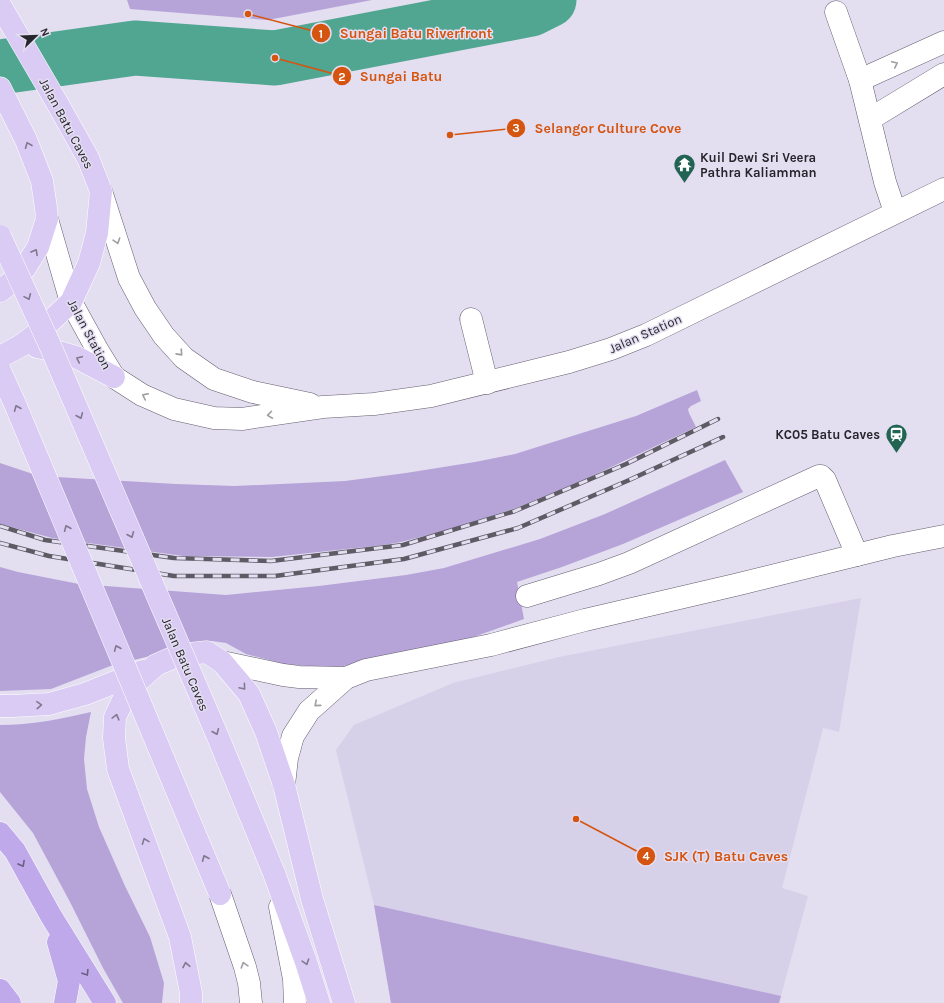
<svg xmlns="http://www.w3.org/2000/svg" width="944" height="1003" viewBox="0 0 944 1003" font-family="Karla,sans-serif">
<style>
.built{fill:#d7d0e9}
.green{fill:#b6a4d9}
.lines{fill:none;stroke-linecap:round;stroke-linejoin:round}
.river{stroke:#50a690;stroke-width:55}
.minor-casing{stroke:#635e6e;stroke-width:23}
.major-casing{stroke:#fff;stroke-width:23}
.highway-casing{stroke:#fff;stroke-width:23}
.minor{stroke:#fff;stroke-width:22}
.major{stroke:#d9cbf3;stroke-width:22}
.highway{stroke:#bfa9eb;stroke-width:22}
.rail-casing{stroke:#5e5b65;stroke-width:4.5}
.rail{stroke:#e4def1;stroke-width:3;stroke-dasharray:9;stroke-linecap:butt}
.major-bridge-casing{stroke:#fff;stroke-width:23;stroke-linecap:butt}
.major-bridge{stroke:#d9cbf3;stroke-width:22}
.oneway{stroke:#9e9da0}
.oneway2{stroke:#807890}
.oneway3{stroke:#6b6082}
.labels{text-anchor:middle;stroke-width:3;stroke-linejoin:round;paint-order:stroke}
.street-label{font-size:13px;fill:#27252c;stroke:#e4def1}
.poi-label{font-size:13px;font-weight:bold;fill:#27252c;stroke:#e4def1;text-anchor:start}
.leader{fill:none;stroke:#d5540f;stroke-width:1.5}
.callout-dot{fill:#d5540f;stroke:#e4def1;stroke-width:1.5}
.mark-label{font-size:12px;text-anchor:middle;font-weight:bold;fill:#fff}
.callout-label{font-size:14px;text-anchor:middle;font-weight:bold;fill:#d5540f;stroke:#e4def1;stroke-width:3;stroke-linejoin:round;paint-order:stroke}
</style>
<rect width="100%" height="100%" fill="#e4def1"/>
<path class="built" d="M861 598 839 732 823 728 782 888 808 896 779 1003H391L374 905 336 750 354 725 453 683 559 657Z"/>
<g class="green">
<path d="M127 0H372L268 20 130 9Z"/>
<path d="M697 390 701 401 691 406 688 409 689 413 696 427 586 479 516 508 448 530 401 542 384 545 272 557 183 556 52 538 0 524V463L39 476 176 484 235 486 345 481 406 473 475 462 515 454 636 416Z"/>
<path d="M725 460 743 492 623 544 562 567 517 582 524 619 465 640 355 664 331 668 284 664 246 654 226 643 212 641 113 665 51 689 0 691V567L18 572 79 584 226 595 319 586 406 575 444 568 540 539 605 514Z"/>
<path d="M91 712 86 737 84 759 87 789 99 827 125 886 150 937 164 983 162 1003H123L103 968 70 902 33 833 0 792V725C31 725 61 719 91 712Z"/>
<path d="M374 905 781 996 779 1003H391Z"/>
</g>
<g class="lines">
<path class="river" d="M0 67 135 48 275 58 531 9 549 0"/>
<defs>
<g id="minor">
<path d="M836 12 860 80 885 182 895 212"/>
<path d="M860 80 944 42"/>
<path d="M870 119 944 74"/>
<path d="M101 191 129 278 145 308 164 336 184 358 214 379 253 392 310 404"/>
<path d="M47 219 71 302 98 351 114 377 142 395 174 409 214 418 242 419 323 407 374 404 431 396 569 362 611 349 646 335 944 189"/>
<path d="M471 319 487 383"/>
<path d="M527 596 599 574 629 563 819 476H821L825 480 857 555"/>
<path d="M222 662 283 675 299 677 346 678"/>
<path d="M284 785 287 758 293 736 309 711 346 678 366 670 491 645 585 620 735 585 893 546 944 536"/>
<path d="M220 894 245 967 249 983 251 1003"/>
<path d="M280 907 294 979 295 1003"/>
</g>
<g id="major">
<path d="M0 5 56 101 88 158 101 191 97 233 89 263 71 302 40 331 22 345 0 357"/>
<path d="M0 88 26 140 42 181 46 208 47 219 38 247 25 268 9 284 0 291"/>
<path d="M37 347 52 350 76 357 114 377"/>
<path d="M0 706H13L49 704 85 694 143 671"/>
<path d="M274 873 306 962 319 1003"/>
<path d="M191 1003V993L180 937 118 769 114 738 115 717 128 690 156 665 179 655 207 652 222 662 249 694 266 732 284 785 312 899 344 1003"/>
</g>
<g id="highway">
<path d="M0 833 15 851 51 916 105 1003"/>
<path d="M58 942 69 981 65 1003"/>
<path d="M0 990 10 1003"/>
</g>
</defs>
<use href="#minor" class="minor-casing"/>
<use href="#major" class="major-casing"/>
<use href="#highway" class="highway-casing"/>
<use href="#minor" class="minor"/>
<use href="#major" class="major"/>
<use href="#highway" class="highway"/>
<defs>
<g id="rail">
<path d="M0 526 45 540 174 558 271 561 403 545 515 511 626 464 718 419"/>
<path d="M0 543 49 556 174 576H275L404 559 518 528 627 481 723 437"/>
</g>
</defs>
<use href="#rail" class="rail-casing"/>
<use href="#rail" class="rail"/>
<defs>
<g id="major-bridge">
<path d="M0 236 49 343 218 737 274 873"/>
<path d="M0 371 15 404 220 894"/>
</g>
</defs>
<use href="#major-bridge" class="major-bridge-casing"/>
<use href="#major-bridge" class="major-bridge"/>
</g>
<defs><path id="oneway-chevron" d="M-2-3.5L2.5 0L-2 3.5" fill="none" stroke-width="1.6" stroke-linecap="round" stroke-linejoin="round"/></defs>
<g class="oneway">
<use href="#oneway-chevron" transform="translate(895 64) rotate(-25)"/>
<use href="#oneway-chevron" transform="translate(117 241) rotate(72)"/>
<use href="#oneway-chevron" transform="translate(180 353) rotate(48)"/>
<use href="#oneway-chevron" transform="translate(145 396) rotate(-154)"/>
<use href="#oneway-chevron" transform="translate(270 415) rotate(172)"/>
<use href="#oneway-chevron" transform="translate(317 704) rotate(139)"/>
<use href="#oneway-chevron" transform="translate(244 965) rotate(-107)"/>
</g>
<g class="oneway2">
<use href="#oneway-chevron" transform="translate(28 145) rotate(-112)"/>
<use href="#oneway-chevron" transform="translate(35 252) rotate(-61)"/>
<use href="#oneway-chevron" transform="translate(28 297) rotate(66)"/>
<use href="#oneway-chevron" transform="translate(79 359) rotate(-155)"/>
<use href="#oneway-chevron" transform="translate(17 408) rotate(-113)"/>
<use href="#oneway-chevron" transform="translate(80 416) rotate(67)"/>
<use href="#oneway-chevron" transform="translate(67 528) rotate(-113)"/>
<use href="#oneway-chevron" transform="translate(131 535) rotate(67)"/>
<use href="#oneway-chevron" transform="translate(117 648) rotate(-113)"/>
<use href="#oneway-chevron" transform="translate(243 687) rotate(50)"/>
<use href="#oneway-chevron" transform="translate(39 705) rotate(-3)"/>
<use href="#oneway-chevron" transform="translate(116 717) rotate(-75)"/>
<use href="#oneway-chevron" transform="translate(216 732) rotate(67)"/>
<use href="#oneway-chevron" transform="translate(145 841) rotate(-111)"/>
<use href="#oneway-chevron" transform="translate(205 858) rotate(-113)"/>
<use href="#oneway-chevron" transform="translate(306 962) rotate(72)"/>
<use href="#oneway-chevron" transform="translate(186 965) rotate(-101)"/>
</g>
<g class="oneway3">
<use href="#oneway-chevron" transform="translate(22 864) rotate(61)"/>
<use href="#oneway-chevron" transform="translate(86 973) rotate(58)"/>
</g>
<defs>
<symbol id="temple-pin" viewBox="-11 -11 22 30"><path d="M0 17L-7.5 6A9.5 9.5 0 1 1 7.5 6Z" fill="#226454" stroke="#e4def1"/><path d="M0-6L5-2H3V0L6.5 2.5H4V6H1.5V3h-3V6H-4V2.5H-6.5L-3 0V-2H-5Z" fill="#fff"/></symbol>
<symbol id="station-pin" viewBox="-11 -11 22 30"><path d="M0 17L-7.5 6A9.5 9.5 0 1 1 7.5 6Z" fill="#226454" stroke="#e4def1"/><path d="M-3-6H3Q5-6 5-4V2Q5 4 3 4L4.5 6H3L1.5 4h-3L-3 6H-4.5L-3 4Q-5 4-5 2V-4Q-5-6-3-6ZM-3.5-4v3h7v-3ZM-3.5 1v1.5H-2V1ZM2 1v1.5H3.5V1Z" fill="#fff"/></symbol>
</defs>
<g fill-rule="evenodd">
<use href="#temple-pin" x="672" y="152" width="25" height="34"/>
<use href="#station-pin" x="884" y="422" width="25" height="34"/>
</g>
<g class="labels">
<g class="street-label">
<text transform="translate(67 123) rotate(62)" y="5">Jalan Batu Caves</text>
<text transform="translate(645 333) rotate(-24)" y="5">Jalan Station</text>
<text transform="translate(90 334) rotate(62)" y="5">Jalan Station</text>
<text transform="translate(186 664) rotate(67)" y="5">Jalan Batu Caves</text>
</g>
<g class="poi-label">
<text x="700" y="162">Kuil Dewi Sri Veera<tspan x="700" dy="15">Pathra Kaliamman</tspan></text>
<text x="880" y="439" text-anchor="end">KC05 Batu Caves</text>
</g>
</g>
<path class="leader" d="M248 14L321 33M275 58L342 76M450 135L516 128M576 819L646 856"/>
<g class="callout-dot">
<circle cx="248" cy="14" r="4"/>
<circle cx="275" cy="58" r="4"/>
<circle cx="450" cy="135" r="4"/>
<circle cx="576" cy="819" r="4"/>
<circle cx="321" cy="33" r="10"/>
<circle cx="342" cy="76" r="10"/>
<circle cx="516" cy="128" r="10"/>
<circle cx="646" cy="856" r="10"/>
</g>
<g class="mark-label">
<text x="321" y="38">1</text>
<text x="342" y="81">2</text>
<text x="516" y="132">3</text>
<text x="646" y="860">4</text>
</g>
<g class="callout-label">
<text x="416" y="38">Sungai Batu Riverfront</text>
<text x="401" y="81">Sungai Batu</text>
<text x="608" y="133">Selangor Culture Cove</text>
<text x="726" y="861">SJK (T) Batu Caves</text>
</g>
<g transform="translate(36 36) rotate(67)" stroke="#e4def1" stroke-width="3" paint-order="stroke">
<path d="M0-3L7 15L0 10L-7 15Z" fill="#27252c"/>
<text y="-6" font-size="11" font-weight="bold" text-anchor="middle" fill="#27252c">N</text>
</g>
</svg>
